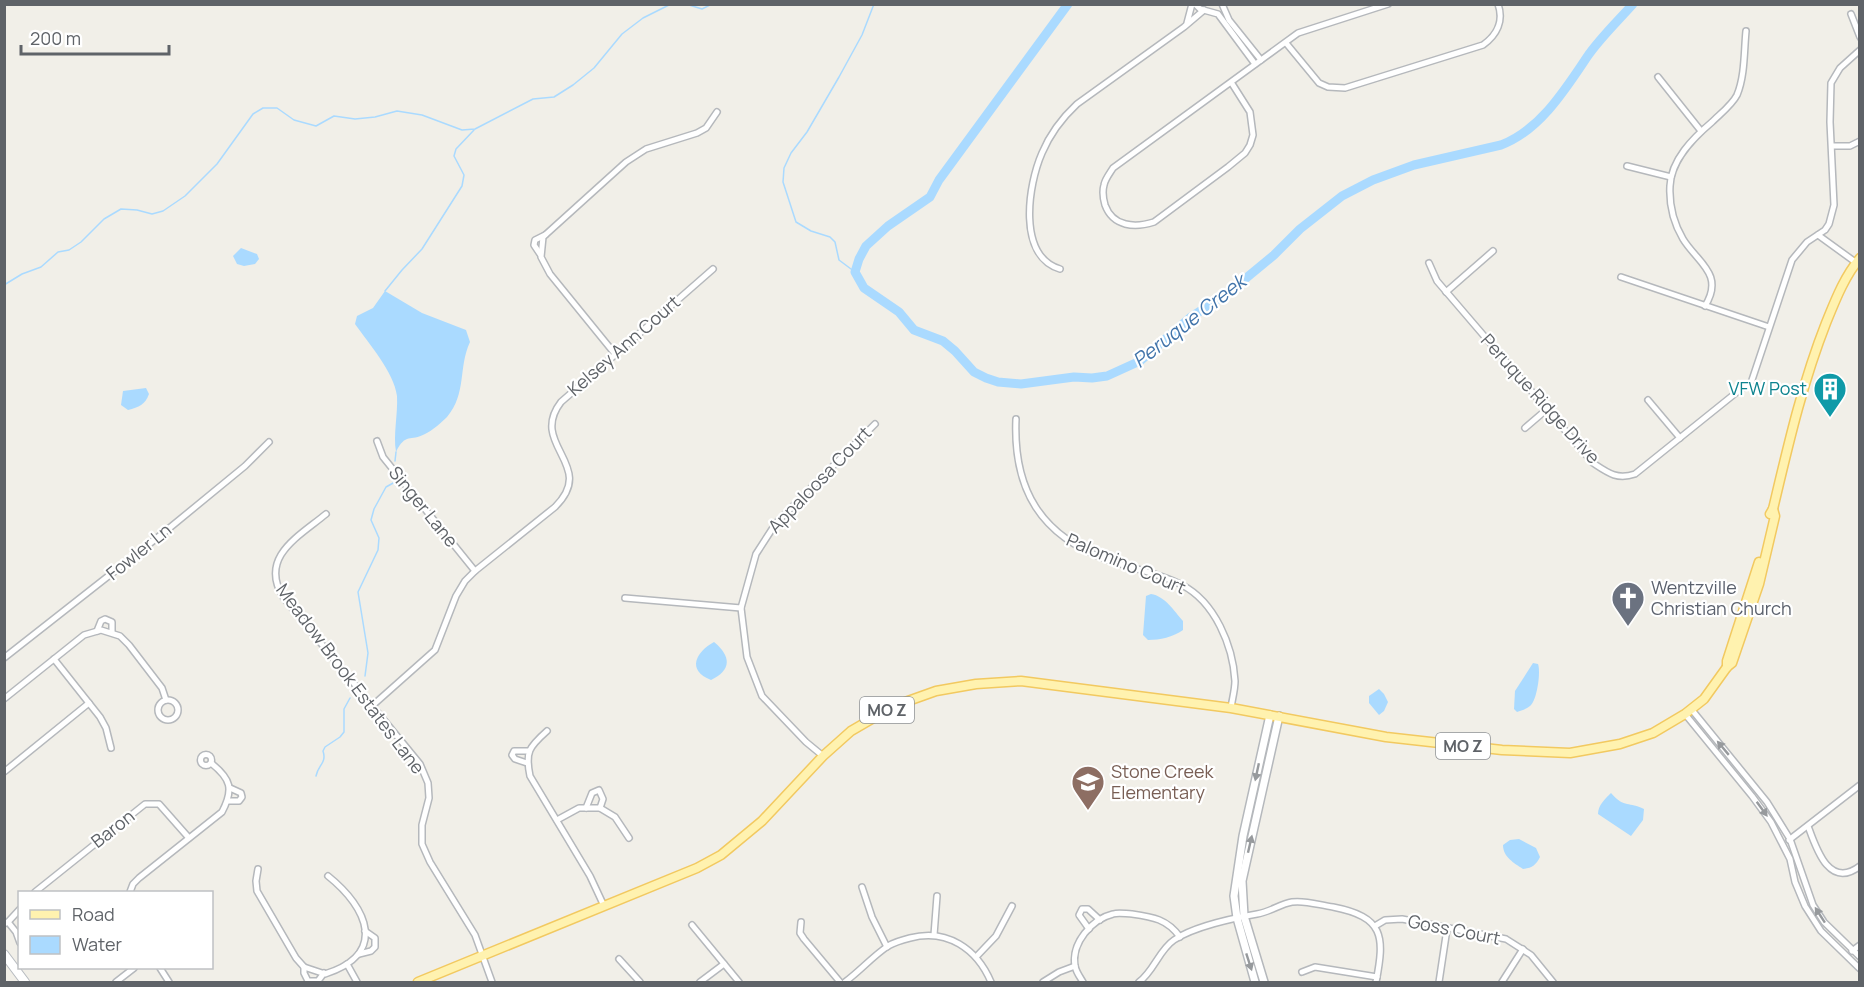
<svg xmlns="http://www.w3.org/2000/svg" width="1864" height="987" viewBox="0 0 1864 987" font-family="Manrope,sans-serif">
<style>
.water{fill:#aadaff}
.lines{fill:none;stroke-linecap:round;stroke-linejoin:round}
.stream{stroke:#aadaff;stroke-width:1.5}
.river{stroke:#aadaff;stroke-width:9}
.minor-casing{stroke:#b5b8bc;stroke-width:8}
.tertiary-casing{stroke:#b5b8bc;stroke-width:10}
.secondary-casing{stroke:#b6babf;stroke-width:10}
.primary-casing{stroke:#f2c960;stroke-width:11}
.minor{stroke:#fff;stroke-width:5}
.tertiary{stroke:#fff;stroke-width:7}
.secondary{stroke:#fff;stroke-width:8}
.primary{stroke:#fff2af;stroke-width:8}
.oneway{fill:#979a9d}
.labels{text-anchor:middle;stroke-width:4.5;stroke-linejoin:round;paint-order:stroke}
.shield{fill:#fff;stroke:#8f9295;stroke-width:1.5}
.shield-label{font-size:16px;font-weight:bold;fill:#5f6368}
.street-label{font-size:18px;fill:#5f6368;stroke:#fff}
.culture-label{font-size:18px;fill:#0d838f;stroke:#fff;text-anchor:end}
.worship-label{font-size:18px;fill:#5b616d;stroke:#fff;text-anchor:start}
.education-label{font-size:18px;fill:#785e54;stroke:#fff;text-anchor:start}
.water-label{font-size:20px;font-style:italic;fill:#4174aa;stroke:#fff}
</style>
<rect width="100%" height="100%" fill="#f1efe8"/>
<g class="water">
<path d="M241 248 257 254 259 259 255 264 244 266 237 264 233 256Z"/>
<path d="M385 291 422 313 466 330 470 342C458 368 467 393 447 417 442 422 432 431 425 434 410 442 406 432 396 452 393 434 398 415 397 396 394 372 369 344 355 324L357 316 373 308Z"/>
<path d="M146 388 149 394C145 405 139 407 128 410L121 405 123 391Z"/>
<path d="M1151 594C1165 596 1174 611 1183 621V630C1173 637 1160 640 1148 640L1143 635 1146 596Z"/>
<path d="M714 642C731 656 732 670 711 680 686 670 696 652 714 642Z"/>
<path d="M1533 663 1538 664C1541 672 1537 700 1530 706 1526 709 1521 711 1517 712L1514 709 1515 691Z"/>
<path d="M1379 689 1384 694 1388 702 1384 711 1379 715 1369 703V696Z"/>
<path d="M1611 793C1625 809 1629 801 1644 809L1643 820 1631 836 1598 814C1598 805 1605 799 1611 793Z"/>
<path d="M1519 839 1536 848 1540 857C1536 865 1532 868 1523 869 1514 863 1503 857 1503 845L1510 840Z"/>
</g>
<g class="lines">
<g class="stream">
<path d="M686 4 702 9 712 4"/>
<path d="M855 272 839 260 835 242 830 237 811 231 796 222 783 182 784 168 791 153 807 132 839 77 862 35 874 4"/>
<path d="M4 285 22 274 41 267 58 252 69 250 81 242 104 219 121 209 137 210 152 214 163 211 185 196 217 164 253 114 263 108H277L294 120 316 126 334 116 355 119 375 117 397 111 422 115 462 130 475 129 533 99 554 97 573 85 594 68 622 34 643 18 671 4"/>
<path d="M385 291 402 270 422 249 462 186 464 175 454 156 456 149 474 130"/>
<path d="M395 461 396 452"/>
<path d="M365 676 368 653 358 592 378 550 379 538 371 520 374 509 386 487 395 482"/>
<path d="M316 776C318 765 327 763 323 751L325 747 340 737 344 732V709L350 698"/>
</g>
<path class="river" d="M1068 4 939 180 930 197 888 226 866 246 859 259 855 272 864 288 899 312 914 330 943 341 955 351 974 372 986 378 998 382 1021 384 1074 377 1092 378 1107 376 1140 361 1191 317 1228 293 1274 255 1300 229 1342 196 1373 180 1414 165 1501 145C1539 131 1565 90 1587 57 1600 38 1617 22 1633 4"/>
<defs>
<g id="minor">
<path d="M1195 4 1200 9 1218 14 1255 64"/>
<path d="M1222 4 1229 20 1261 60"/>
<path d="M1851 14 1860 37"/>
<path d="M1187 23 1192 4"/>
<path d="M1286 43 1319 83 1328 87 1345 88 1483 45C1497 35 1504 21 1498 4"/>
<path d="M1658 77 1701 131"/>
<path d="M1231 82 1250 112 1253 135 1250 145 1245 153 1228 167 1154 222C1135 228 1113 227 1105 205 1103 198 1102 192 1104 185 1105 179 1110 173 1113 168L1298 33 1388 4"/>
<path d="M1832 146H1850L1860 141"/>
<path d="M1627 166 1671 177"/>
<path d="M1818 235 1858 264"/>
<path d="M540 254 534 245 535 240 545 235"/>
<path d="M1429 263 1437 281 1593 463C1608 473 1617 480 1635 474L1737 392 1751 383 1792 260 1807 242 1825 230 1829 224 1834 205 1830 122 1831 83 1840 68 1860 50"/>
<path d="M1060 269C1017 256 1028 185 1042 153 1050 134 1062 118 1077 104L1184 27 1204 10"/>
<path d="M1621 277 1769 327"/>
<path d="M1446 292 1493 251"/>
<path d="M1705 306C1725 274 1697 262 1683 239 1673 222 1669 205 1670 186 1671 160 1693 138 1712 122 1720 114 1732 105 1737 95 1745 76 1744 51 1746 31"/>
<path d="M615 354 550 274 541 257 543 237 626 162 646 149 697 133 706 128 717 112"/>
<path d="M1648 400 1680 438"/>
<path d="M1016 419C1013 490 1041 536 1108 560 1133 569 1159 573 1182 585 1215 602 1233 646 1235 681 1235 690 1232 700 1231 708"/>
<path d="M1525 428 1546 410"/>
<path d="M377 441 383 457 475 571"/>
<path d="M326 514C298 537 259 557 283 597L420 764 428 783 429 798 422 825V844L430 862 475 935 492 982"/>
<path d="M625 598 741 608"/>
<path d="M97 631 101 621 105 619 112 622V632"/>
<path d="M4 658 167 530 245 466 269 442"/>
<path d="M54 659 100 717 106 728 111 748"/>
<path d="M4 699 84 635 101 630 120 636 129 645 162 688 166 700"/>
<circle cx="168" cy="710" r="10"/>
<path d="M372 706 435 650 456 596 465 581 475 571 555 507C598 465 528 445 561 402L713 269"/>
<path d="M1692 710 1767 802 1790 839 1813 905 1824 922 1860 957"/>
<path d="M1685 714 1752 796 1771 822 1790 859 1795 882 1805 906 1821 931 1860 969"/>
<path d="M547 731C529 747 525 752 530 776L590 876 604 906"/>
<circle cx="206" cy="760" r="5.5"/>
<path d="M823 756 806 742 762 696 747 657 741 608 756 554 776 523 875 424"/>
<path d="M527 763 515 759 512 755 514 751H528"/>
<path d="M4 772 89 703"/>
<path d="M228 801H239L242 797 241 793 230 788"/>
<path d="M586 808 592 793 599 790 603 799 600 808"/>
<path d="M557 820 579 808H600L615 817 629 838"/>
<path d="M1808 826C1816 848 1829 890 1860 866"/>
<path d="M1789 840 1860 785"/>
<path d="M258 869 256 881 257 891 296 958 304 967 325 974C388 954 368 908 328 876"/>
<path d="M862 887 872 917 887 947"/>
<path d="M35 892 145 804H159L189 838"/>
<path d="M130 892 133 884 139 878 222 812C234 789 231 779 211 763"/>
<path d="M8 922 20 909"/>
<path d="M801 922 800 933 804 939 840 982"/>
<path d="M4 924 8 922 16 932 20 943"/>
<path d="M692 925 739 982"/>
<path d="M1375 926 1385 920 1402 919 1506 939 1531 955 1553 982"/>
<path d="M1089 929 1079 915 1082 909H1088L1100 920"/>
<path d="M934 935 937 896"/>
<path d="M1852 951 1860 945"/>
<path d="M359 954 371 951 375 947V938L365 931"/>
<path d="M976 957 996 936 1012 906"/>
<path d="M619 959 640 982"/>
<path d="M347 964 357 982"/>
<path d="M304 967V973L308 981H318L324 973"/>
<path d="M160 968 169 982"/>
<path d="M1302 972 1315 967 1377 977"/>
<path d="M116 982 134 968"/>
<path d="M700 982 724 964"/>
<path d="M845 982C860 971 873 956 888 946 895 942 902 940 910 938 947 928 977 949 991 982"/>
<path d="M1043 982 1059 972 1075 966"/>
<path d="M1083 982C1080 977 1076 972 1075 966 1071 943 1092 919 1113 914 1119 912 1126 914 1132 914 1153 917 1167 919 1180 937"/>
<path d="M1139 982C1154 971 1159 950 1174 940 1193 927 1234 918 1257 914 1270 912 1280 904 1292 902 1305 900 1319 905 1333 907 1384 917 1385 936 1376 982"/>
<path d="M1439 982 1447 929"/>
<path d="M1502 982 1523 949"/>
</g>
<g id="tertiary">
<path d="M1255 982 1237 918 1234 896 1243 836 1270 715"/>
<path d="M1264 982 1244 916 1242 881 1279 716"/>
</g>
<path id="secondary" d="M4 954 25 982"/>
<g id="primary">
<path d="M1770 514 1773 509C1788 446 1802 384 1826 323 1835 301 1844 277 1860 258"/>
<path d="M1727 667V661L1759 562"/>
<path d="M418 982 697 868 721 855 762 821 823 756 851 731 894 706 936 691 976 684 1021 681 1231 708 1386 737 1502 750 1570 753 1620 744 1653 733 1685 714 1704 699 1727 667 1732 663 1759 584 1775 516 1773 509"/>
</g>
</defs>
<use href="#minor" class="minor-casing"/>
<use href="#tertiary" class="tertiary-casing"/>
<use href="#secondary" class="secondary-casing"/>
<use href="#primary" class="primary-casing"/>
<use href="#minor" class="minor"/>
<use href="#tertiary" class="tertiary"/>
<use href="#secondary" class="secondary"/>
<use href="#primary" class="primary"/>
</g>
<defs><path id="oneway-solid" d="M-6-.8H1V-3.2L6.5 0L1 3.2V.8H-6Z" transform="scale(1.5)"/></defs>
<g class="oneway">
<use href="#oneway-solid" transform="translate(1723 748) rotate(-130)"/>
<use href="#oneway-solid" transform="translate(1257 772) rotate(102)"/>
<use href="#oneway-solid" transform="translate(1762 809) rotate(54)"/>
<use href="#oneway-solid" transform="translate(1250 844) rotate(-77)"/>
<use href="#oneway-solid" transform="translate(1820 915) rotate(-123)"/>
<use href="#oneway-solid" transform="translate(1249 962) rotate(72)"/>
</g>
<defs>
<symbol id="building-pin" viewBox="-11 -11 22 30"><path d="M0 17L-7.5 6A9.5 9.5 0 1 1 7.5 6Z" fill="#0f9aa8" stroke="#fff"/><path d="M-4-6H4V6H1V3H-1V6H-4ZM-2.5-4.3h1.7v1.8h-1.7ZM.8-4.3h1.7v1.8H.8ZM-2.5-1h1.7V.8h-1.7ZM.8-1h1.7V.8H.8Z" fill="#fff"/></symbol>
<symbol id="church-pin" viewBox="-11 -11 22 30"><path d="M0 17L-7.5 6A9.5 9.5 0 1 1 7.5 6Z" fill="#6b7280" stroke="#fff"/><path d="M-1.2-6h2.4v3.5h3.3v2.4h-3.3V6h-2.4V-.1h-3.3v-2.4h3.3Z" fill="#fff"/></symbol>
<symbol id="school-pin" viewBox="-11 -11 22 30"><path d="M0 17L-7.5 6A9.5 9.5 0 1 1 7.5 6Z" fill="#8d6e63" stroke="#fff"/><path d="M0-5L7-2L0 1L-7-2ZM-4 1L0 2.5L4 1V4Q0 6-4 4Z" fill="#fff"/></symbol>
</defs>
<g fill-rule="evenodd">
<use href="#building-pin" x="1811" y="370" width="38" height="52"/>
<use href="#church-pin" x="1609" y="579" width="38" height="52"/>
<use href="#school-pin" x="1069" y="763" width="38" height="52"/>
</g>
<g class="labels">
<g class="shield">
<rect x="860" y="697" width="54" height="26" rx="4.5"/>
<rect x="1436" y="733" width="54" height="26" rx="4.5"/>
</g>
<g class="shield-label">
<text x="887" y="716">MO Z</text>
<text x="1463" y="752">MO Z</text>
</g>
<g class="street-label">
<text transform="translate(624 346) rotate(-41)" y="6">Kelsey Ann Court</text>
<text transform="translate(1540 399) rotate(48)" y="6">Peruque Ridge Drive</text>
<text transform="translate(820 480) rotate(-46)" y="6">Appaloosa Court</text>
<text transform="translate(423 507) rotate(51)" y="6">Singer Lane</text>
<text transform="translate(139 552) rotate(-39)" y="6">Fowler Ln</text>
<text transform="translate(1126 564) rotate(23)" y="6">Palomino Court</text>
<text transform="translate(350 679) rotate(53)" y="6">Meadow Brook Estates Lane</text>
<text transform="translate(113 829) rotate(-38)" y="6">Baron</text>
<text transform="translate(1454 930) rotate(11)" y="6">Goss Court</text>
</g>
<g class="culture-label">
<text x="1807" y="395">VFW Post</text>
</g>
<g class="worship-label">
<text x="1651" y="594">Wentzville<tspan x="1651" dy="21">Christian Church</tspan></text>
</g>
<g class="education-label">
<text x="1111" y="778">Stone Creek<tspan x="1111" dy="21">Elementary</tspan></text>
</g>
<g class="water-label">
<text transform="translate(1189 321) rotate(-38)" y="7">Peruque Creek</text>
</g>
</g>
<rect width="1864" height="987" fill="none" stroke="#5f6368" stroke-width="12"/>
<rect x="18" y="891" width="195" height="78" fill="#ffffff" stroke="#bfc1c3" stroke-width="1.5"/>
<rect x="30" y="910" width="30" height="9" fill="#fff2af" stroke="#bfc1c3" stroke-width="1.5"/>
<text x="72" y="921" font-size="18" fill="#5f6368">Road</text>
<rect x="30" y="936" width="30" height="18" fill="#aadaff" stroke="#bfc1c3" stroke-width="1.5"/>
<text x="72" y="951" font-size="18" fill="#5f6368">Water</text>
<path d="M21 45v9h148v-9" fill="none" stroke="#5f6368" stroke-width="3"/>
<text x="30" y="45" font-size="18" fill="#5f6368" stroke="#ffffff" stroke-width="4.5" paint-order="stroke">200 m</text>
</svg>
